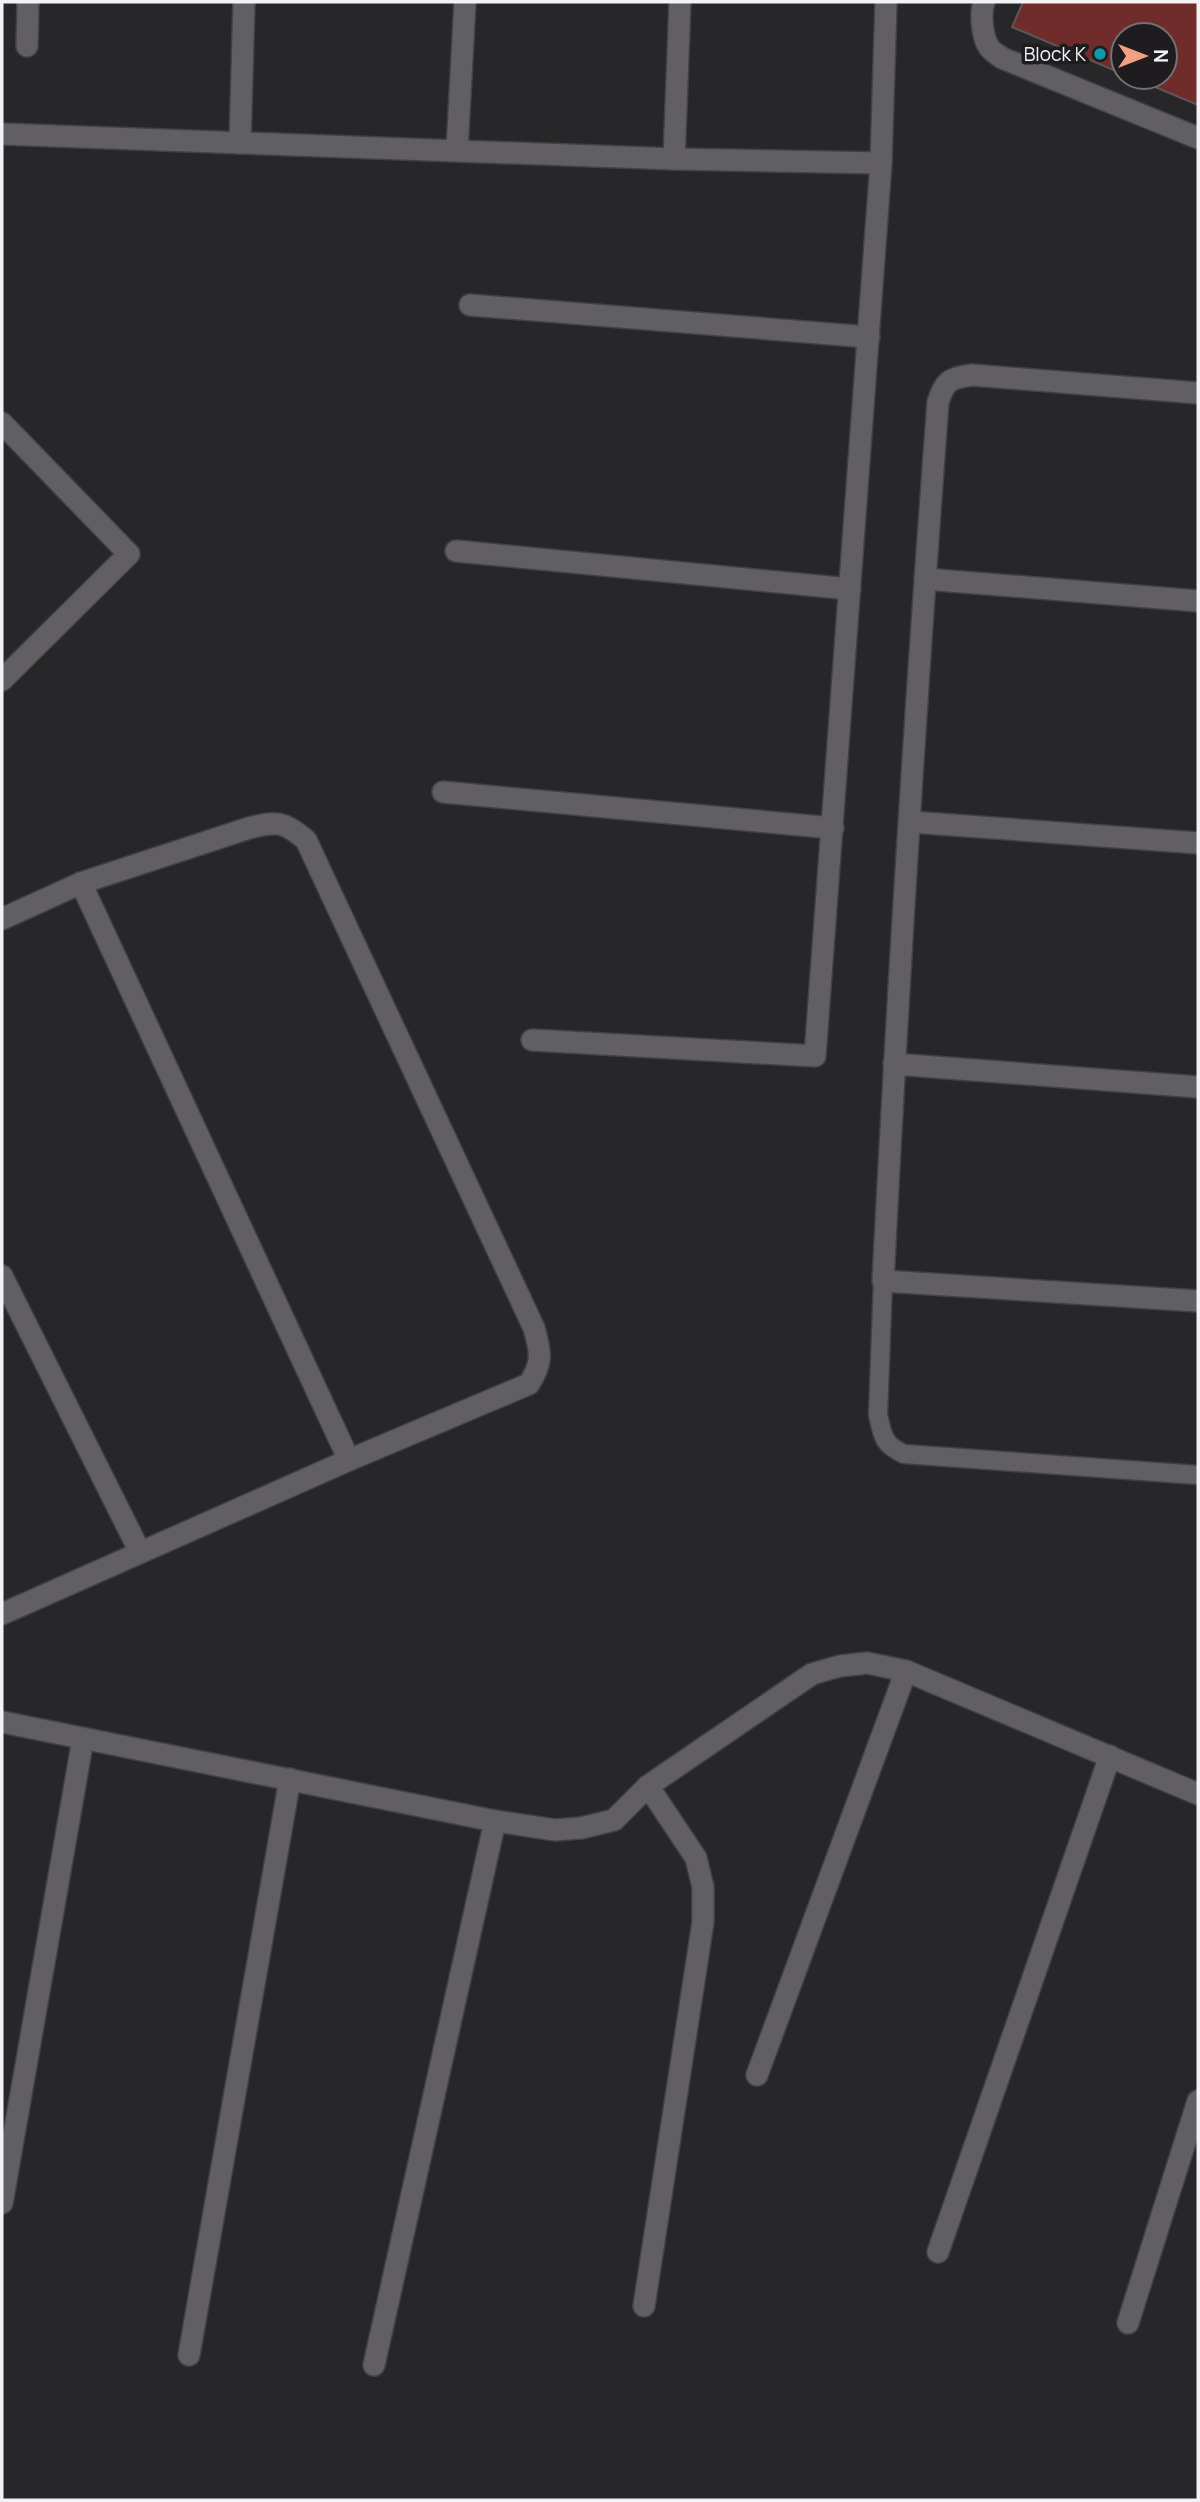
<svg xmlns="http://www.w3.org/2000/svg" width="1200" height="2502" viewBox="0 0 1200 2502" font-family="Manrope,sans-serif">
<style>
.building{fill:#6f2c2b;stroke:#5b5757;stroke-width:2}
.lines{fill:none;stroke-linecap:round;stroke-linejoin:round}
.service-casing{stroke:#424143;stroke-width:21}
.minor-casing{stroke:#424143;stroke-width:24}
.service{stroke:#615f62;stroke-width:18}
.minor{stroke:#615f62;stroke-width:21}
.culture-dot{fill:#0f9aa8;stroke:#1e1c1f;stroke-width:2.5}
.labels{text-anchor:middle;stroke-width:7;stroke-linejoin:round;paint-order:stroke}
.poi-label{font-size:19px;fill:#f3f2f4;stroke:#1e1c1f;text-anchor:end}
</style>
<rect width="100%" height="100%" fill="#272628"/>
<path class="building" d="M1023 2H1198V105L1131 77H1165V35H1123V74L1012 27Z"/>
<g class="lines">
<defs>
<path id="service" d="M883 1281 878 1415C883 1437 883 1444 904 1454L1198 1475"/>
<g id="minor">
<path d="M984 2C980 13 982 37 989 47 991 51 998 55 1002 58L1198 138"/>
<path d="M27 46 28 2"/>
<path d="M2 134 674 159 881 163"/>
<path d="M240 143 244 2"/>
<path d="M457 150 465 2"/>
<path d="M674 159 680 2"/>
<path d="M470 305 869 337"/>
<path d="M1198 393 972 375C949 378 945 381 938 402 916 695 898 988 883 1281L1198 1301"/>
<path d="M2 423 129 554 2 680"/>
<path d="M456 551 850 589"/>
<path d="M925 579 1198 601"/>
<path d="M443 792 833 828"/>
<path d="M911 822 1198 843"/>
<path d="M81 883 349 1460"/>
<path d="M2 919 81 883 249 828C278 821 283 821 306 840L534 1328C541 1353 543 1362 529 1384L349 1460 2 1614"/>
<path d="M532 1040 815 1056 881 163 886 2"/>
<path d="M894 1064 1198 1087"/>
<path d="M2 1276 140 1552"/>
<path d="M2 1722 495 1821 555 1830 581 1828 614 1820 648 1786 812 1674 840 1666 867 1663 906 1671 1198 1794"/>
<path d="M757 2075 906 1671"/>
<path d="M2 2203 83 1739"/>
<path d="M938 2252 1110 1756"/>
<path d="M644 2306 703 1922V1887L696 1858 648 1786"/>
<path d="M1128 2323 1198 2101"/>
<path d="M189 2355 290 1779"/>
<path d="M374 2365 495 1821"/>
</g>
</defs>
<use href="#service" class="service-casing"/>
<use href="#minor" class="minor-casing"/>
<use href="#service" class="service"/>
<use href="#minor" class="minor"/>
</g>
<circle class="culture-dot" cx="1100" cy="54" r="7"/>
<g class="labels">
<g class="poi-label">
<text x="1086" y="61">Block K</text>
</g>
</g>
<rect width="1200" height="2502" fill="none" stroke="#f3f2f4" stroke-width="7"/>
<g transform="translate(1144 56) rotate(90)"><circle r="33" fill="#1e1c1f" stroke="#737274" stroke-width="2"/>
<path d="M0-5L12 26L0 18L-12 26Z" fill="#f39f85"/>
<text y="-10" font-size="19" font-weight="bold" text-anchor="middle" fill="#f3f2f4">N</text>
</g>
</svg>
